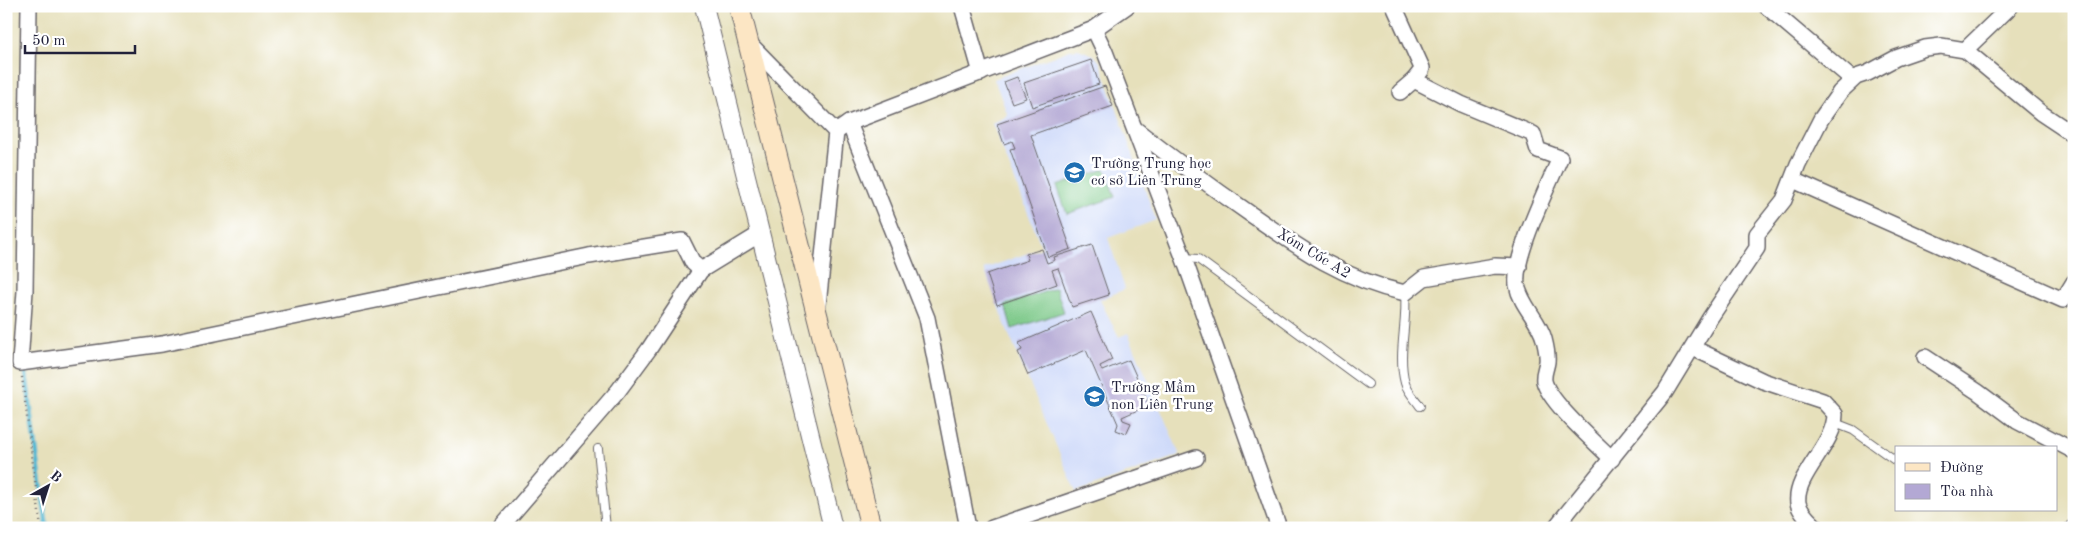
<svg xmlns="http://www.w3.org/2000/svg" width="2080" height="534" viewBox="0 0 2080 534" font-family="'Old Standard TT',serif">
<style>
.built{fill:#cfdaf9}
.green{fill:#7ac887;stroke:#4e7561}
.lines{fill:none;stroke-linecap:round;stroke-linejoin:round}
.stream{stroke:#53b7d2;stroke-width:4.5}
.building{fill:#b3a8d4}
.service-casing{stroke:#676468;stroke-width:10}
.minor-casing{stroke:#676468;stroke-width:18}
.tertiary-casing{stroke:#676468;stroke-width:20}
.secondary-casing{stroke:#676468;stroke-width:22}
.path{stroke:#676468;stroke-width:2.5;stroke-dasharray:1 4;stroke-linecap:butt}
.service{stroke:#fff;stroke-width:8}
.minor{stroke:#fff;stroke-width:15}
.tertiary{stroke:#fff;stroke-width:18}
.secondary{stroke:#fce6c4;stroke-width:20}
.labels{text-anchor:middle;stroke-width:5;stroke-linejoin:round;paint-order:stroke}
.poi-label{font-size:15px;fill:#22223b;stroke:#fff;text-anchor:start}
.street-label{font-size:15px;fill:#22223b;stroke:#fff}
</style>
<rect width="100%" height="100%" fill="#fff"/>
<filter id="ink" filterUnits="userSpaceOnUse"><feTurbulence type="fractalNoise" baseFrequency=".02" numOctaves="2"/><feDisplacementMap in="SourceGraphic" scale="10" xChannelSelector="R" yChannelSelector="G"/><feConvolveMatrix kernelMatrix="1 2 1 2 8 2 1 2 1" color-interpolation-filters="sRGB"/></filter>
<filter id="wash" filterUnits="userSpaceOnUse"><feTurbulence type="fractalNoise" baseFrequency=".0096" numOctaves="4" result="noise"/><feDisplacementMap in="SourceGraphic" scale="20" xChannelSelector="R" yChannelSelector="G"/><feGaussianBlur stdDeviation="1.12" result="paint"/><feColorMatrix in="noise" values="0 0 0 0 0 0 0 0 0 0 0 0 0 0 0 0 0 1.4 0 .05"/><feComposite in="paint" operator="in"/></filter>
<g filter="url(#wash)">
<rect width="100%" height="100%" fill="#e6e0bb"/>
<path class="built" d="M1078 49 1094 55 1100 62 1156 220 1108 238 1125 289 1100 300 1119 337 1128 333 1180 455 1076 492 1010 337 984 269 1042 248 992 123 1008 116 994 79 1070 50Z"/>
<g class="green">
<path d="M1105 169 1115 197 1067 214 1057 186Z"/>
<path d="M1056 288 1064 312 1012 329 1005 305Z"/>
</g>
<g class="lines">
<path class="stream" d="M25 366 47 528"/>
</g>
<g id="blocks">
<g class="building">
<path d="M1091 60 1099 84 1032 107 1024 83Z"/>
<path d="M1017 77 1026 98 1012 103 1004 82Z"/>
<path d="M1105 86 1113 106 1031 135 1071 249 1048 257 1010 149 1015 148 1012 141 1004 144 997 124Z"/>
<path d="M1092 245 1109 295 1072 307 1058 268 1052 270 1057 284 997 305 987 274 1028 260 1026 254 1042 249 1047 263 1055 260 1054 257Z"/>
<path d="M1091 312 1112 360 1100 366 1102 371 1129 360 1149 405 1122 417 1123 420 1131 423 1126 434 1116 430 1118 424 1086 350 1028 375 1018 352 1022 350 1019 343Z"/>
</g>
</g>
</g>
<g filter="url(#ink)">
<use href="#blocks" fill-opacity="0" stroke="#676468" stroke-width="1"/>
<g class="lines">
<defs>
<g id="service">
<path d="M1184 258 1198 259 1368 384"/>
<path d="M1405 293C1408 323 1397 353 1405 383 1407 391 1416 400 1420 406"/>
<path d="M1835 423 1853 430 1896 461"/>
<path d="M598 449 606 528"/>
</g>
<g id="minor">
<path d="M29 6 25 291 20 363 162 344 589 256 682 241 693 263 701 270"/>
<path d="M962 6 981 73"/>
<path d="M1394 6 1422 68 1421 71 1414 80 1461 104 1533 134 1538 150 1560 158C1548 186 1513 257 1517 285 1521 306 1539 320 1544 339 1546 347 1548 355 1547 362 1546 369 1543 373 1544 381 1549 402 1595 442 1612 459"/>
<path d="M1766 6 1852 79"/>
<path d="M1094 29 1127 6"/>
<path d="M749 43 836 132 818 305"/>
<path d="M1965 50 2011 6"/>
<path d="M1400 92 1414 80"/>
<path d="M849 123 927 318 968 528"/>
<path d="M1135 129C1172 158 1210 186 1249 213 1299 248 1344 280 1405 293L1424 278 1495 266 1519 267"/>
<path d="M836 132 849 123 1094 29 1105 52 1187 267 1279 528"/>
<path d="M1793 180 2063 300 2074 282"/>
<path d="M1693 348 1763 381 1823 401 1835 414C1835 445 1794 475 1798 503 1800 513 1810 521 1817 528"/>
<path d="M1925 357 1978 392 2017 421 2074 451"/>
<path d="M500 528 618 391 649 349 701 270 760 234"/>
<path d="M992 528 1196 458"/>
<path d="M1555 528 1665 392 1710 318 1757 248V234L1784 200 1798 164 1821 119 1840 92 1856 77 1868 73 1896 58 1925 48 1941 46 1965 50 2041 113 2074 135"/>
<path d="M2073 528 2074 527"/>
</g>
<path id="tertiary" d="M704 6 833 528"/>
<path id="secondary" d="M739 6 871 528"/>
</defs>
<use href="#service" class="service-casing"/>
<use href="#minor" class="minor-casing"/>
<use href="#tertiary" class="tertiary-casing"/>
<use href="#secondary" class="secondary-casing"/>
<path class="path" d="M22 377 41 528"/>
<use href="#service" class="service"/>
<use href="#minor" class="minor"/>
<use href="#tertiary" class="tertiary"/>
<use href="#secondary" class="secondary"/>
</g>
</g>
<defs>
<symbol id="school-disc" viewBox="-11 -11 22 22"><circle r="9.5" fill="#1f6fb2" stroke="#fff"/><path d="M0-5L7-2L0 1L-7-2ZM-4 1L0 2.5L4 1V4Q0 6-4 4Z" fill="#fff"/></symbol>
</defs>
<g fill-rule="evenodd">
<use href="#school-disc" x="1062" y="160" width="25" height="25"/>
<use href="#school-disc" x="1082" y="384" width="25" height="25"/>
</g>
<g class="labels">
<g class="poi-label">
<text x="1091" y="168">Trường Trung học<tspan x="1091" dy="17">cơ sở Liên Trung</tspan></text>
<text x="1111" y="392">Trường Mầm<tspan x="1111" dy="17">non Liên Trung</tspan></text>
</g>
<g class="street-label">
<text transform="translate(1314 253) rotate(31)" y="5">Xóm Cốc A2</text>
</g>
</g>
<rect width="2080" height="534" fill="none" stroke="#fff" stroke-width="25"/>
<rect x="1895" y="446" width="162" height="65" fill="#ffffff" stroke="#a7a7b1"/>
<rect x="1905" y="463" width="25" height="8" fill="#fce6c4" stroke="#a7a7b1"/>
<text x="1940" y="472" font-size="15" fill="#22223b">Đường</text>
<rect x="1905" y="484" width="25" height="15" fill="#b3a8d4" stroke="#a7a7b1"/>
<text x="1940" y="496" font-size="15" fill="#22223b">Tòa nhà</text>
<g transform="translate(48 486) rotate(39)" stroke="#ffffff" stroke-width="4" paint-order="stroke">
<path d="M0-4L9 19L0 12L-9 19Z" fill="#22223b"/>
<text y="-8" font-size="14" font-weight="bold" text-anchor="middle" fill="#22223b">B</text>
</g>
<path d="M25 45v8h110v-8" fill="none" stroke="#22223b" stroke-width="2.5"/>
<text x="32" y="45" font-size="15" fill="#22223b" stroke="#ffffff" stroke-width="4" paint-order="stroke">50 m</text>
</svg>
